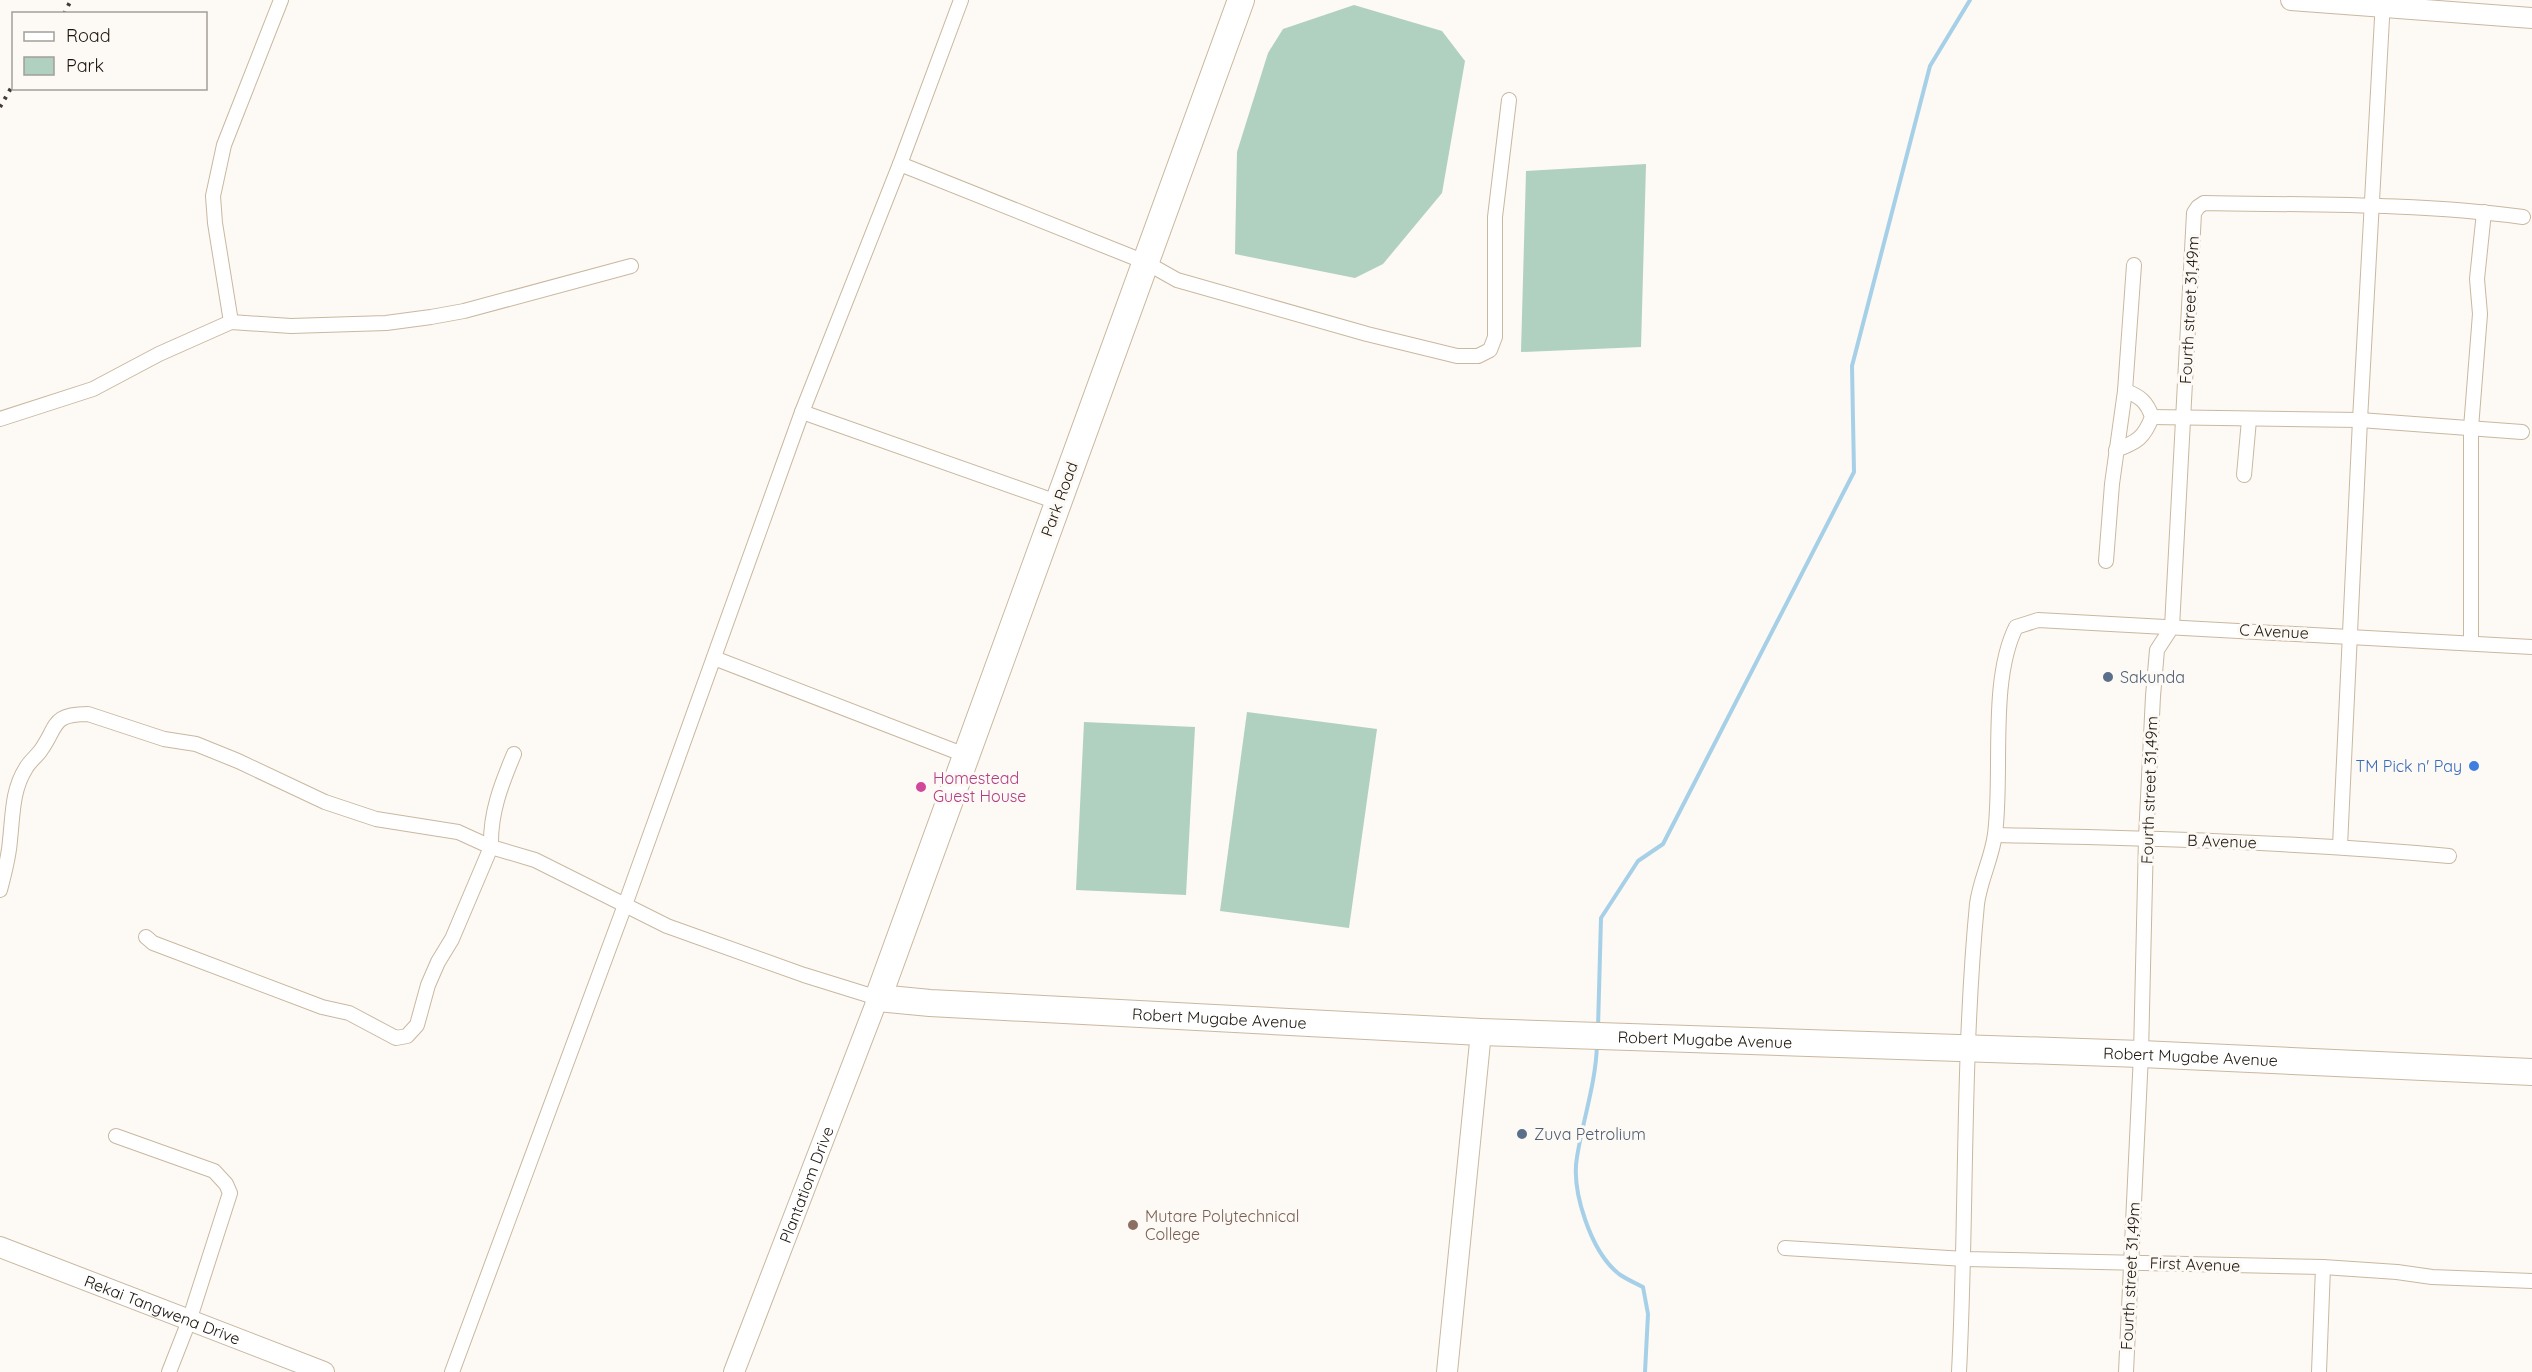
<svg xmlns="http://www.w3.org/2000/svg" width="2532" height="1372" viewBox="0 0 2532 1372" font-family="Quicksand,sans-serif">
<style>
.green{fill:#b0d0c0}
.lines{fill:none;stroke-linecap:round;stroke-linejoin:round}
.stream{stroke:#a6d0e7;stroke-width:4}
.street-casing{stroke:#c9b8a0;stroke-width:16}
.secondary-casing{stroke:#c9b8a0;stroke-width:22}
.highway-casing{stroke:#c9b8a0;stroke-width:28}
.street{stroke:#fff;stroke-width:14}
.secondary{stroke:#fff;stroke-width:20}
.highway{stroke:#fff;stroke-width:26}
.rail{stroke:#433c35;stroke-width:4;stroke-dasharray:3 6;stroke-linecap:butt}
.service-dot{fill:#5c6f8a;stroke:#fdf9f4;stroke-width:2}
.shop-dot{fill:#3f7fe0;stroke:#fdf9f4;stroke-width:2}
.hotel-dot{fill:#d1479c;stroke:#fdf9f4;stroke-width:2}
.education-dot{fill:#8d6e63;stroke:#fdf9f4;stroke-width:2}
.labels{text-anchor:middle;stroke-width:6;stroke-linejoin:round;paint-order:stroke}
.street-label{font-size:16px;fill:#1c150d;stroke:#fdf9f4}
.service-label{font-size:16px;fill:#4e5e75;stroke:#fdf9f4;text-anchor:start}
.shop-label{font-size:16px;fill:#366cbe;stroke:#fdf9f4;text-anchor:end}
.hotel-label{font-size:16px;fill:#b23c85;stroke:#fdf9f4;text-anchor:start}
.education-label{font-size:16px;fill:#785e54;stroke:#fdf9f4;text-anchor:start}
</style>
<rect width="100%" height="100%" fill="#fdf9f4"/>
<g class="green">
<path d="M1354 5 1442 31 1465 61 1442 193 1383 264 1355 278 1235 254 1237 152 1268 53 1283 29Z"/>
<path d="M1646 164 1641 347 1521 352 1526 171Z"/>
<path d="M1247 712 1377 729 1349 928 1220 911Z"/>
<path d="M1084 722 1195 727 1186 895 1076 890Z"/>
</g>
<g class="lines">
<g class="stream">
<path d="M1598 1028 1601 918 1638 861 1663 844 1854 472 1852 366 1930 66 1970 0"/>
<path d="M1597 1044C1596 1083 1583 1119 1577 1157 1571 1191 1591 1252 1619 1274 1626 1279 1635 1283 1643 1287L1648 1314 1645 1372"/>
</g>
<defs>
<g id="street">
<path d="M900 164 1145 262 1177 280 1367 334 1457 356H1478L1490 350 1495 337V217L1509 100"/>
<path d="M231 322 215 223 213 196 224 145 281 0"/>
<path d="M802 412 1057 502"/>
<path d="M2152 417 2360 420 2522 432"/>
<path d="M0 419 93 389 159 354 231 322 291 326 386 323 431 317 464 311 631 266"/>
<path d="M2116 450C2137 442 2144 438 2152 417 2147 402 2140 396 2125 391"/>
<path d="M2244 475 2249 420"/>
<path d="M2106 561 2112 484 2125 391 2134 265"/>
<path d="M2471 643V428L2480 314 2477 279 2484 212"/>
<path d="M714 658 965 755"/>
<path d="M1995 835C2147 838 2298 842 2449 856"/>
<path d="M2340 846 2360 420 2383 0"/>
<path d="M0 890C4 874 9 857 10 840 13 814 12 790 26 768 30 761 37 756 41 750 58 726 51 714 88 714L164 739 196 744 238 761 325 802 376 819 458 832 491 847 535 860 667 926 804 975 878 998"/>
<path d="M146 937 153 943 322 1007 349 1013 396 1038 407 1036 417 1025 428 985 438 962 452 939 491 847C490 813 501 785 514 754"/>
<path d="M116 1136 214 1171 226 1184 230 1193 189 1321 169 1372"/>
<path d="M1785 1248 1965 1259 2323 1267 2397 1272 2432 1277 2532 1281"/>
<path d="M452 1372 625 905 802 412 900 164 961 0"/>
<path d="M1959 1372C1967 1216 1962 1059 1977 904 1980 880 1992 858 1995 834 2003 773 1989 681 2016 627L2038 620 2532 647"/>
<path d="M2126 1372 2141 1054 2146 838 2153 696 2157 650 2172 627 2194 213 2198 207 2204 203C2310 205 2417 203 2523 217"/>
<path d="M2319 1372 2323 1267"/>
</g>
<g id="secondary">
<path d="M2291 0 2532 18"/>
<path id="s1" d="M0 1247 324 1372"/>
<path id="s2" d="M734 1372 878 998"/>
<path d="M1447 1372 1481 1032"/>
</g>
<g id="highway">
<path id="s3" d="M1241 0 878 998 930 1003 1481 1032 2141 1054 2532 1072"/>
</g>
</defs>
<use href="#street" class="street-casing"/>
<use href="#secondary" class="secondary-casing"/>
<use href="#highway" class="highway-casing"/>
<use href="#street" class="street"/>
<use href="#secondary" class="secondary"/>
<use href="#highway" class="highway"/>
<g class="rail">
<path d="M64 14 71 0"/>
<path d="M0 107 14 83"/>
</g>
</g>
<g class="service-dot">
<circle cx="2108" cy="677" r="6"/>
<circle cx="1522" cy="1134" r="6"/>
</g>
<circle class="shop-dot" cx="2474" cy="766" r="6"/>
<circle class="hotel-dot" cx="921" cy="787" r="6"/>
<circle class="education-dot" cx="1133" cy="1225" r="6"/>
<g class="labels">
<g class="street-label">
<text transform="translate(2189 310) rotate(-87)" y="6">Fourth street 31,49m</text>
<text transform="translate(1059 499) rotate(-70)" y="6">Park Road</text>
<text transform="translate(2274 631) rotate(3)" y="6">C Avenue</text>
<text transform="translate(2149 790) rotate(-88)" y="6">Fourth street 31,49m</text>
<text transform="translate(2222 841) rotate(2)" y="6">B Avenue</text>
<text dy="6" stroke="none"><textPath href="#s3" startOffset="1404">Robert Mugabe Avenue</textPath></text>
<text dy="6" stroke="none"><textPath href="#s3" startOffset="1890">Robert Mugabe Avenue</textPath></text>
<text dy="6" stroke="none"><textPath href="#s3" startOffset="2376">Robert Mugabe Avenue</textPath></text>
<text dy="6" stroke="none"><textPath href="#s2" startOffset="201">Plantatiom Drive</textPath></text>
<text transform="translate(2195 1264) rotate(2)" y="6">First Avenue</text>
<text transform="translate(2130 1276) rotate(-87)" y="6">Fourth street 31,49m</text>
<text dy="6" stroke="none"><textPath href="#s1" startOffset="174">Rekai Tangwena Drive</textPath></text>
</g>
<g class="service-label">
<text x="2120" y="683">Sakunda</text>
<text x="1534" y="1140">Zuva Petrolium</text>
</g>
<g class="shop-label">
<text x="2462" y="772">TM Pick n' Pay</text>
</g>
<g class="hotel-label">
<text x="933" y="784">Homestead<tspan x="933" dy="18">Guest House</tspan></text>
</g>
<g class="education-label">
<text x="1145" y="1222">Mutare Polytechnical<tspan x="1145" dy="18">College</tspan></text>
</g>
</g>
<rect x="12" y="12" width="195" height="78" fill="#fdf9f4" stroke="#a39e98" stroke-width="1.5"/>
<rect x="24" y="32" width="30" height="9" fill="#ffffff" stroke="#a39e98" stroke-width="1.5"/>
<text x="66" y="42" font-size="18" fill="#1c150d">Road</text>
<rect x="24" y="57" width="30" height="18" fill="#b0d0c0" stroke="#a39e98" stroke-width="1.5"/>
<text x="66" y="72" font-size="18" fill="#1c150d">Park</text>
</svg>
